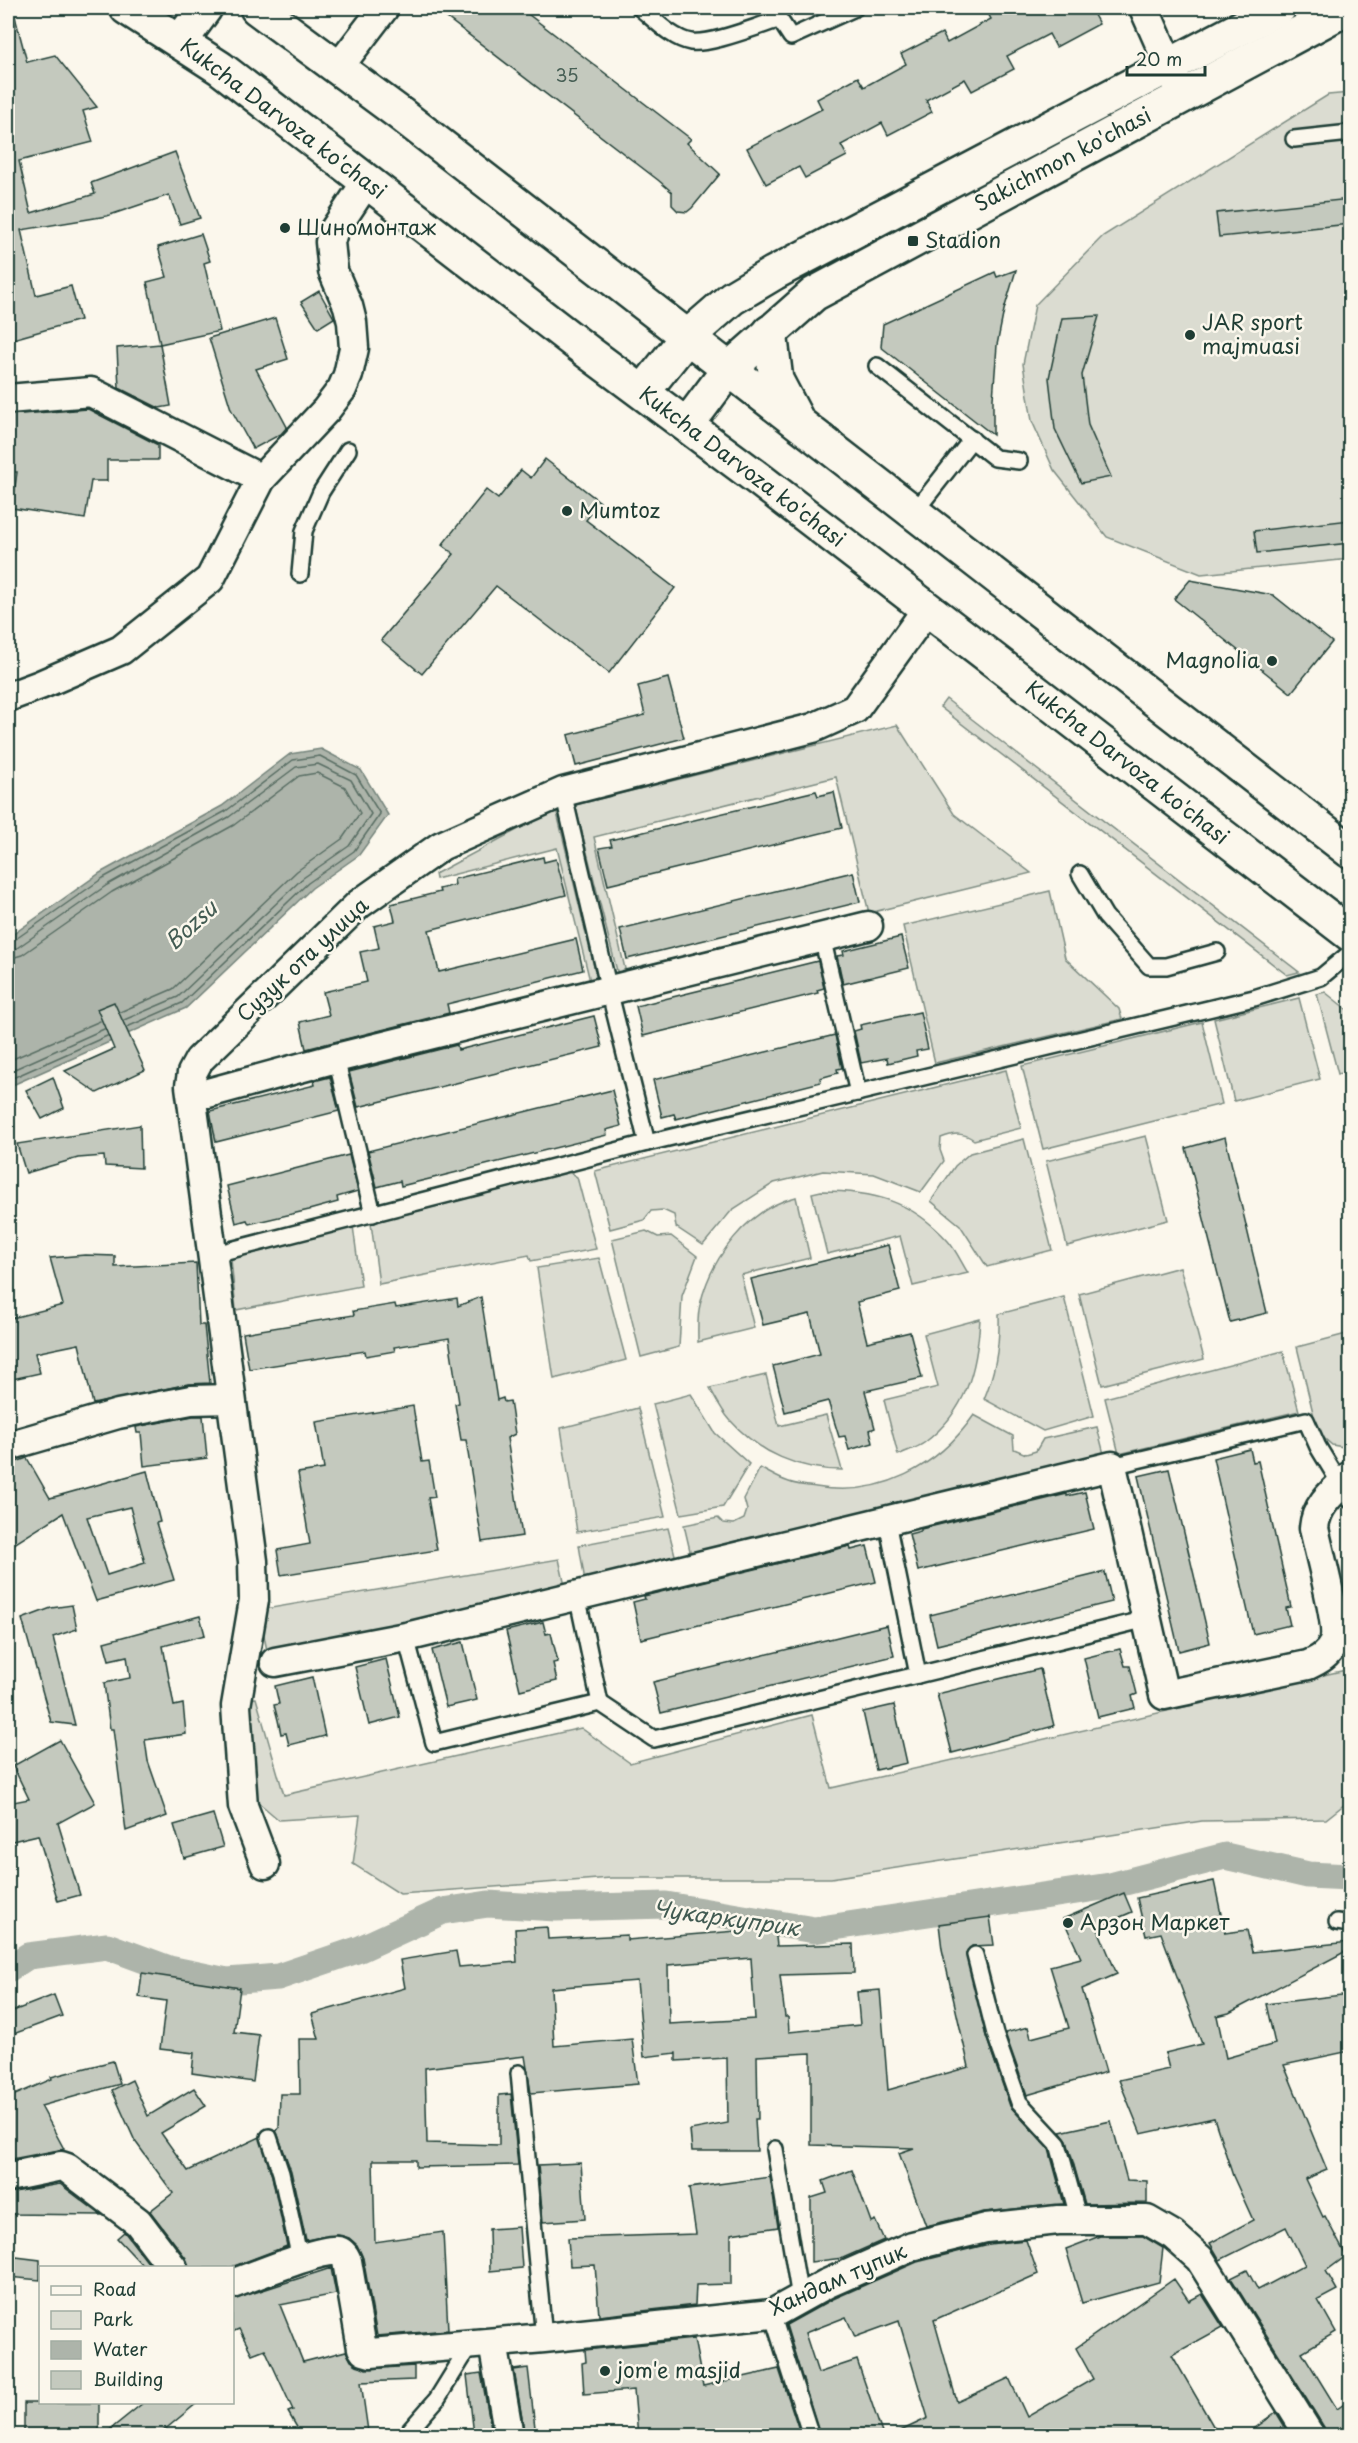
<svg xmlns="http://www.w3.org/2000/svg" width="1358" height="2443" viewBox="0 0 1358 2443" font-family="'Playpen Sans',sans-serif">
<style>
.green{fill:#dbdcd1;stroke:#7d8c82;stroke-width:1.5}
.water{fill:#adb4aa;stroke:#74847b;stroke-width:1.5}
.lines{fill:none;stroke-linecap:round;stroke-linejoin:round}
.shore{stroke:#586d63;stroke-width:1.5}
.canal{stroke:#adb4aa;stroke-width:27}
.building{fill:#c4c9be;stroke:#1f3d34;stroke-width:1.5;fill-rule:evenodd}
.lane-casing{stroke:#1f3d34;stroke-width:20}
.street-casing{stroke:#1f3d34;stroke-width:33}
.secondary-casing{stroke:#1f3d34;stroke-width:38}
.primary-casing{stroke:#1f3d34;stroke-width:38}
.lane{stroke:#fbf7ec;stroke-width:15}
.street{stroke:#fbf7ec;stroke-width:28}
.secondary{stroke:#fbf7ec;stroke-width:33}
.primary{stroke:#fbf7ec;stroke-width:33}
.poi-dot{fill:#1f3d34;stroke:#fbf7ec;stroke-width:2}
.labels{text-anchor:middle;stroke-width:5;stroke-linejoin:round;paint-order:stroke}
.number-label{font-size:18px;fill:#486056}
.street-label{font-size:21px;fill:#1f3d34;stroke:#fbf7ec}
.poi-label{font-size:21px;fill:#1f3d34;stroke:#fbf7ec;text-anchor:start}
.water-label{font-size:22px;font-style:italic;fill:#425b52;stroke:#fbf7ec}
</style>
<rect width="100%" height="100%" fill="#fbf7ec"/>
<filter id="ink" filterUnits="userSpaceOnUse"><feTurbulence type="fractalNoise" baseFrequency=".0167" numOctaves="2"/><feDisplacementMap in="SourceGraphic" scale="12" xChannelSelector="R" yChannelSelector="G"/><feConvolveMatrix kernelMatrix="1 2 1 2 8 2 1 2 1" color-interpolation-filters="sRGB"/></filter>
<g filter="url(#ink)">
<g class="green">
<path d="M1350 93V559L1201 574 1107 537 1054 470 1032 421 1023 364 1035 305 1103 236 1328 95Z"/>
<path d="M946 699 1299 972 1287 975 940 707Z"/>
<path d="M897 725 954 814 1031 873 869 913 836 777 594 837 626 973 618 975 575 805Z"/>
<path d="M556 809 597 979 590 981 557 848 436 879 435 874Z"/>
<path d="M1050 891 1065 958 1119 1009 1122 1019 935 1063 903 926Z"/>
<path d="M1325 992 1350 1012V1071L1338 1074 1317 994Z"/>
<path d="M1299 998 1320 1079 1234 1101 1214 1019Z"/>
<path d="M1202 1022 1222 1104 1043 1149 1022 1066Z"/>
<path d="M1006 1070 1021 1128 974 1140C963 1132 954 1133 941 1138L940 1150 944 1161 921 1192 874 1174 823 1171 774 1183 732 1210 703 1245 676 1227 674 1215 663 1210 651 1211 644 1220 610 1229 595 1171Z"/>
<path d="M1146 1136 1168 1220 1067 1246 1046 1161Z"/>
<path d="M1024 1139 1052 1250 987 1267 960 1225 931 1201 955 1166 970 1153Z"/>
<path d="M569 1172 577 1177 596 1249 531 1261 529 1255 379 1284 371 1223Z"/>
<path d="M821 1191C873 1191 911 1200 948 1241 956 1250 961 1262 968 1273L913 1286 900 1236 827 1254 812 1193Z"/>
<path d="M796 1197 810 1258 741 1275 754 1328 698 1342C698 1330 697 1316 700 1305 711 1258 747 1209 796 1197Z"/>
<path d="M353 1226 361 1286 236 1310 231 1259Z"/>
<path d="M646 1231 658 1237 671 1236 697 1256 682 1296 679 1347 641 1357 612 1239Z"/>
<path d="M599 1258 626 1360 554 1379 537 1268Z"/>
<path d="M1180 1267 1204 1359 1102 1385 1079 1294Z"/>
<path d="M1064 1297 1094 1416 1043 1431 984 1399C996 1371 1000 1344 999 1314Z"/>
<path d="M980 1319C977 1369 967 1411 924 1443 917 1448 906 1451 898 1455L884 1400 938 1387 924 1334Z"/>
<path d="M1350 1333V1448L1332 1445 1318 1433 1297 1347Z"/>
<path d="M1283 1351 1299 1411 1119 1454 1105 1398Z"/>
<path d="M766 1375 779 1426 826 1415 842 1470C799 1470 759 1453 730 1420 722 1411 716 1399 710 1388Z"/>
<path d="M691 1394 715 1433 749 1464 723 1507 681 1514 653 1404Z"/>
<path d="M638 1408 665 1517 577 1532 561 1428Z"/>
<path d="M974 1415 1013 1436 1014 1449 1026 1454 1036 1451 1043 1439 1097 1427 1105 1458 691 1555 684 1525 718 1518 723 1523 734 1524 744 1519 747 1510 744 1499 760 1468C770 1473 779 1479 789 1482 797 1485 807 1486 816 1487 880 1498 938 1467 974 1415Z"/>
<path d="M668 1528 676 1559 585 1581 579 1545Z"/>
<path d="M559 1559 565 1586 268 1656 259 1610Z"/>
<path d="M1350 1669V1800L1326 1819 1202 1821 831 1878H611L400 1894 353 1864 360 1815 279 1820 251 1796 241 1699 256 1698 284 1795 581 1728 630 1763 812 1715 831 1788Z"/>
</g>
<path class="water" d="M321 749 361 770 388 815 359 855 312 888 186 1008 8 1087V938L100 873 222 806 290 754Z"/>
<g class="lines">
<g class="shore">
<path d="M8 942 13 941 103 878 226 811 293 760 320 756 356 775 380 814 354 851 308 883 182 1003 127 1027"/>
<path d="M8 950 17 948 107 885 229 817 296 767 318 764 351 780 371 814 349 846 303 878 178 997 124 1020"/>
<path d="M8 959 22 955 112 892 234 825 299 776 317 773 345 787 360 813 342 839 297 871 173 989 120 1012"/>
<path d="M8 1061 100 1021"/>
<path d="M8 1072 104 1029"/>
<path d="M8 1080 107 1036"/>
</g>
<path class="canal" d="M8 1969 28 1956 107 1946 169 1969 227 1981 278 1977 360 1949 443 1911 488 1904 556 1908 666 1905 814 1930 1110 1886 1225 1856 1308 1875 1350 1877"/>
</g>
<g class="building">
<path d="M434 8H520L691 139 687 143 720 174 692 208 687 212 678 211 672 205V192L658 180Z"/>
<path d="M985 8H1090L1099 24 1056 47 1049 34 1007 56 1014 69 972 91 965 79 926 100 932 112 888 135 882 123 841 145 847 156 805 178 799 167 766 184 747 148 822 109 817 99 858 77 864 87 906 64 901 54 942 33 947 43 991 19Z"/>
<path d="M14 13 27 62 55 55 97 107 83 111 93 142 19 161 31 213 95 194 91 183 175 152 200 218 180 224 169 195 107 216 21 230 36 295 71 286 80 320 13 339 8 320V14Z"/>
<path d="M1350 199V224L1219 237 1216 213Z"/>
<path d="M201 234 210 261 204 263 220 331 160 344 147 282 167 277 158 247Z"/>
<path d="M1016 270 1004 310 997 345 993 399V435L881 347 883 324 995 272 997 277Z"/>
<path d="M319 291 334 318 318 328 301 302Z"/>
<path d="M1099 316 1082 375 1088 425 1111 477 1081 483 1055 429 1049 378 1062 318Z"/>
<path d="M275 318 288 359 256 369 287 427 281 434 253 449 231 409 209 338Z"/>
<path d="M160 344 171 406 159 408 119 388 117 348Z"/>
<path d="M88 409 158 445V460H107V481H91L85 519 12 508 17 472H13V462H8V415Z"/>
<path d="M545 459 600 502 586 520 675 588 609 673 496 586 422 674 381 640 454 554 442 545 486 490 498 499 521 470 531 478Z"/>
<path d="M1350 520V543L1257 553 1254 531Z"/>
<path d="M1190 580 1273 595 1332 642 1291 693 1174 599Z"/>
<path d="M668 678 684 738 576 766 568 735 645 715 638 686Z"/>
<path d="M816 791 818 796 834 792 842 828 608 885 599 848 612 846 610 840Z"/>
<path d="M543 857 544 862 556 859 566 895 429 930 439 972 576 939 583 970 447 1004 449 1013 306 1049 300 1022 329 1015 323 992 367 982 360 952 379 948 374 926 395 921 391 904 440 892 439 889 455 885 454 879Z"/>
<path d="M853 872 860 902 627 959 620 929Z"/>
<path d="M901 937 909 968 843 984 837 956 844 955 843 951Z"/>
<path d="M818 961 824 988 817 990 818 993 643 1036 636 1006Z"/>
<path d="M114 1002 145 1070 97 1093 65 1071 114 1049 97 1009Z"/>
<path d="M920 1012 928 1049 916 1051 917 1056 888 1063 887 1058 861 1063 854 1031 861 1029 860 1025Z"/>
<path d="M594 1016 602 1047 358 1107 349 1072 457 1045 458 1050Z"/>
<path d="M835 1035 842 1068 837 1069 838 1073 820 1078 821 1082 676 1119 674 1114 662 1117 653 1080Z"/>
<path d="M53 1077 64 1108 42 1119 26 1090Z"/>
<path d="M330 1077 339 1111 216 1142 210 1111 315 1085 314 1081Z"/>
<path d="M612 1090 621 1126 606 1130 607 1135 401 1186 400 1181 377 1187 368 1151Z"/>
<path d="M140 1125 141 1168 105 1166 104 1156 78 1158 26 1173 17 1144Z"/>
<path d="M1225 1137 1267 1313 1230 1322 1186 1148Z"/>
<path d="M349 1155 358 1191 337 1197 338 1202 309 1210 249 1224 247 1220 236 1223 227 1186Z"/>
<path d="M888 1245 900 1291 857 1302 867 1342 910 1332 922 1378 865 1391 875 1428 870 1430 873 1443 849 1450 845 1436 839 1437 828 1401 785 1412 773 1366 820 1354 810 1314 763 1325 751 1279Z"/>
<path d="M85 1255 115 1256V1267L196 1263 199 1325H204L210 1383 188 1384 93 1404 79 1344 35 1353 40 1373 8 1380V1319L63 1305 50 1258Z"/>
<path d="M481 1297 497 1400 503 1398 504 1402 510 1401 515 1434 507 1438 522 1536 482 1542 466 1440H461L455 1404 459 1403 449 1338 394 1347 395 1351 366 1356 365 1351 249 1369 243 1333 354 1315 353 1311 395 1304 396 1308 457 1298 458 1306Z"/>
<path d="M413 1406 422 1462 429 1461 435 1497 428 1498 437 1550 281 1575 277 1550 310 1544 298 1473 324 1469 316 1422Z"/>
<path d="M193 1416H203L207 1458 144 1466 141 1433H137L136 1427Z"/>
<path d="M1250 1449 1253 1462 1258 1461 1291 1607 1286 1608 1290 1625 1253 1634 1213 1458Z"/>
<path d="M27 1458 50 1498 147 1471 160 1522 156 1523 174 1580 96 1601 63 1513 8 1548V1465ZM130 1507 145 1563 107 1575 87 1517Z"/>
<path d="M1169 1469 1210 1643 1179 1651 1138 1476Z"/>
<path d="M1085 1492 1094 1529 918 1571 909 1534 921 1531V1529L1067 1494V1496Z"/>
<path d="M850 1546 851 1550 867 1546 876 1582 641 1639 633 1602 645 1599 644 1596Z"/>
<path d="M1105 1572 1112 1602 937 1645 930 1615Z"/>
<path d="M72 1605 77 1629 53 1637 75 1725 51 1722 22 1619 51 1608Z"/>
<path d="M200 1616 205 1635 163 1646 174 1706 183 1704 186 1734 145 1740 148 1761 167 1816 126 1831 113 1729H110L104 1683 130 1678 127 1656 109 1660 104 1642Z"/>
<path d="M543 1622 546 1634 551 1633 558 1662 553 1663 557 1681 520 1690 506 1631Z"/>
<path d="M887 1625 894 1656 661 1713 653 1682Z"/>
<path d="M463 1642 477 1700 446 1707 432 1650Z"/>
<path d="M1120 1649 1125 1666H1130L1137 1694 1132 1696 1135 1708 1098 1717 1084 1658Z"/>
<path d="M386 1659 400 1717 369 1725 355 1667Z"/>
<path d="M1040 1669 1054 1726 952 1753 937 1694Z"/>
<path d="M312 1677 325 1736 289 1745 286 1733 281 1734 278 1720 274 1705 279 1704 275 1686Z"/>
<path d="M894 1705 907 1763 876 1770 863 1712Z"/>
<path d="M60 1740 95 1803 58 1823 80 1895 58 1901 38 1835 8 1842V1803L29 1799 13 1766Z"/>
<path d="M213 1814 223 1847 184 1858 174 1825Z"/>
<path d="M1214 1881 1225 1933 1247 1930 1252 1952 1350 1942V1949L1229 2013 1217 2016 1226 2058 1275 2044 1266 2004 1350 1994V2051L1284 2065 1327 2170 1305 2179 1323 2217 1325 2216 1346 2256 1326 2271 1337 2290 1318 2300 1336 2332 1302 2352 1337 2409 1350 2400V2436H1326L1324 2427 1231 2278 1247 2270 1258 2290 1305 2265 1286 2227 1220 2260 1210 2243 1253 2220 1233 2176 1214 2118 1141 2134 1119 2080 1169 2069 1165 2053 1202 2044 1161 1933 1146 1936 1137 1898Z"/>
<path d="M1124 1893 1132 1912 1097 1927 1117 1974 1082 1989 1106 2072 1027 2095 1005 2033 1028 2027 1031 2038 1069 2028 1050 1966 1081 1958 1063 1919Z"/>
<path d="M990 1917 994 1945 972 1946 966 1953 986 2036 1010 2106 1049 2149 1064 2204 984 2212 926 2226 899 2153 914 2148 811 2145V2053L757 2056 758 2119H755L757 2151H692L690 2130 728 2123 727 2058 676 2061V2053L644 2057 637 1981 551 1988 554 2046 632 2039 638 2084 531 2093 525 2056 425 2068 427 2143 499 2145V2095L511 2094 518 2165 416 2167V2160H373L375 2242 443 2232 448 2330 377 2336 363 2258 357 2245 349 2238 338 2235 306 2240 291 2171 276 2130 279 2128 280 2094H300L299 2039H319L312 2014 405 1988 400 1960 456 1951 459 1967 517 1962 515 1929 547 1927 548 1939 627 1935V1940L775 1928 777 1946 853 1944 854 1973 780 1975 785 2017H788L789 2032 860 2025 857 1992 880 1990 888 2090 969 2067 942 1949 939 1924ZM751 1958 755 2019 669 2024 668 1965Z"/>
<path d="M142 1973 240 1988 234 2032 259 2035 253 2082 192 2073 194 2053 160 2049 166 2001 139 1997Z"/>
<path d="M54 1995 62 2016 8 2036V2013Z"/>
<path d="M113 2061 120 2084 41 2106 64 2149 12 2159 8 2150V2098L52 2079 51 2077Z"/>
<path d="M132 2080 148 2116 194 2088 206 2106 161 2133 188 2171 260 2137 272 2176 287 2246 229 2268H189L186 2258 150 2211 173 2193 135 2141 112 2090Z"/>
<path d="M1111 2121 1127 2180 1147 2181V2203L1085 2204 1067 2141 1060 2132Z"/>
<path d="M581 2163 585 2219 543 2222 538 2165Z"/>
<path d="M852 2170 871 2222 875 2220 884 2240 843 2258 811 2262V2198L827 2193 823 2181Z"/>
<path d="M770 2177 778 2227 731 2234V2284L696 2285 695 2305 599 2316 595 2265 570 2266 568 2238 696 2234 689 2188Z"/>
<path d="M60 2184 101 2215 8 2214V2193Z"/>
<path d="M519 2227 522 2268 490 2271 489 2229Z"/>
<path d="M124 2232 126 2234 152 2268H145L117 2238Z"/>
<path d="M1100 2236H1143L1163 2248 1159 2282 1082 2303 1066 2249Z"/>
<path d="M1026 2240 1038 2274 934 2320 957 2402 1009 2378 1027 2417 1093 2379 1076 2348 1174 2279 1189 2301 1202 2294 1223 2327 1172 2355 1219 2436H890L928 2418 899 2321 855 2337 846 2317 805 2333 818 2373 857 2360 883 2436H820L786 2325 833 2299 917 2262 989 2244Z"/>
<path d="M8 2256 40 2260V2280L8 2277Z"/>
<path d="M331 2268 336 2294 280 2305 303 2362 346 2351 351 2361 366 2369 414 2366V2380L361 2382 368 2431 361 2432V2436H302L288 2412 293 2410 265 2349 252 2354 239 2329 232 2332V2300Z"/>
<path d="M694 2339 703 2386 779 2369 800 2433 789 2436H638L634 2390 584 2394 582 2363 586 2362 585 2350Z"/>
<path d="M528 2368 536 2436H525L514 2370Z"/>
<path d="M481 2373 492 2433 474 2435 467 2375Z"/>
<rect x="24" y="2403" width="75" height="33"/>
<path d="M143 2403H197L157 2436H102Z"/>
<path d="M1276 2413 1290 2436H1244Z"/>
</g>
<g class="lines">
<defs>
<g id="lane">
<path d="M640 8C654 19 672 39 691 42 711 45 757 26 778 20"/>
<path d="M772 8 791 37 855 8"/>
<path d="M1294 139 1350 133"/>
<path d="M877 366 995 458 1019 461"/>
<path d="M913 514 972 439"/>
<path d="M300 574 304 531 321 492 348 450"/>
<path d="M563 792 609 990 647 1143"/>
<path d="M1080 874 1105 916 1149 966H1166L1217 952"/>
<path d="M822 937 858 1093"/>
<path d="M336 1058 373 1214"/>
<path d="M211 1255 647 1143 1254 998 1321 977 1350 953"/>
<path d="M1112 1466 1306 1420 1318 1447 1350 1500"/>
<path d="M887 1522 918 1675"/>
<path d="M577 1595 600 1703"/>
<path d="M406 1637 434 1743 600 1703 654 1739 1147 1619"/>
<path d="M1337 1922 1350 1924"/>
<path d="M975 1955 995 2034 1019 2102 1058 2144 1079 2220"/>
<path d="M519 2073 544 2338"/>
<path d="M269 2137 281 2173 300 2259"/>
<path d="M775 2149 800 2298"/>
<path d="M772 2314 811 2436"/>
<path d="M410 2430 437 2399 471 2344"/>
</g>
<g id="street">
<path d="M1144 8 1178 85"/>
<path d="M338 68 384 8"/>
<path d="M8 399 91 392 261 479"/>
<path d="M8 697 40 685 121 650 210 579 261 479 326 410 342 389 348 375 354 348 352 322 348 306 333 271 330 242 333 232 367 181"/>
<path d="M208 1093 336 1058 868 926"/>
<path d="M8 1446 118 1414 191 1400 231 1399"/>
<path d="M275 1662 406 1637 1112 1466 1164 1695 1308 1665C1319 1660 1328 1655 1333 1644 1341 1629 1318 1549 1314 1528 1316 1504 1334 1491 1350 1476"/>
<path d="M265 1864 243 1806 236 1706 254 1600 253 1561 190 1086 192 1073 199 1060 359 904 441 846 563 792 813 728 855 709 927 609"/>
<path d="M8 2177 61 2166 67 2168 138 2222 173 2268"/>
<path d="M232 2284C252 2277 321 2248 338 2251 343 2252 345 2256 347 2261L362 2348 364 2351 371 2353 544 2338 772 2314 826 2284 912 2246 986 2228 1058 2220H1147L1173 2235 1200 2259 1310 2436"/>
<path d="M493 2343 509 2436"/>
</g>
<g id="secondary">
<path d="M686 338 732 298 774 273 1279 8"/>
<path d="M728 370 814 294 1347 8"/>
</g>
<g id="primary">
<path d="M127 8 220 68 588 352 760 480 1350 934"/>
<path d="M257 8 399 113 1350 851"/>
<path d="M180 42 205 8"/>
<path d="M770 332 776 380 796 418"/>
<path d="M643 392 686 338"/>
<path d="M687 425 728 370"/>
</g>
</defs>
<use href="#lane" class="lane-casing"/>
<use href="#street" class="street-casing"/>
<use href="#secondary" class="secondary-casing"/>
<use href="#primary" class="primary-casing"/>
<use href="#lane" class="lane"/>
<use href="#street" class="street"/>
<use href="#secondary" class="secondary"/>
<use href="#primary" class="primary"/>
</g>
</g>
<g class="poi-dot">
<circle cx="285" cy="228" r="6"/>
<rect x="907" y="235" width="12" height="12" rx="3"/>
<circle cx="1190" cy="335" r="6"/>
<circle cx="567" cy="511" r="6"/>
<circle cx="1272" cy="661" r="6"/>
<circle cx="1068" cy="1923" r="6"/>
<circle cx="605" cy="2371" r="6"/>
</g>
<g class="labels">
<g class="number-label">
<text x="567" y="82">35</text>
</g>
<g class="street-label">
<text transform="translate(283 119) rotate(37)" y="7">Kukcha Darvoza ko'chasi</text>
<text transform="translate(1063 160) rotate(-28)" y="7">Sakichmon ko'chasi</text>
<text transform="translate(742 467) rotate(37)" y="7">Kukcha Darvoza ko'chasi</text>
<text transform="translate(1127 763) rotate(38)" y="7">Kukcha Darvoza ko'chasi</text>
<text transform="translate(303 960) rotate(-43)" y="7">Сузук ота улица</text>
<text transform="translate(838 2280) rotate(-24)" y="7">Хандам тупик</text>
</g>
<g class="poi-label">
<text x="297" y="235">Шиномонтаж</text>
<text x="925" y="248">Stadion</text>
<text x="1202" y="330">JAR sport<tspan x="1202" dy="24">majmuasi</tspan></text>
<text x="579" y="518">Mumtoz</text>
<text x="1260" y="668" text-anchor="end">Magnolia</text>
<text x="1080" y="1930">Арзон Маркет</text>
<text x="617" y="2378">jom'e masjid</text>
</g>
<g class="water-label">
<text transform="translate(191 925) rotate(-42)" y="8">Bozsu</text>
<text transform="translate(726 1918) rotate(8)" y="8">Чукаркуприк</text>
</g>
</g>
<rect width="1358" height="2443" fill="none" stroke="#fbf7ec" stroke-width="30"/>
<rect x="15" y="15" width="1328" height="2413" fill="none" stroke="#1f3d34" stroke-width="2" filter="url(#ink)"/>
<rect x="39" y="2266" width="195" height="138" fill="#fbf7ec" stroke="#a3ada2" stroke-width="1.5"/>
<rect x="51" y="2286" width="30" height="9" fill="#fbf7ec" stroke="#a3ada2" stroke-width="1.5"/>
<text x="93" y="2296" font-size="18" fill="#1f3d34">Road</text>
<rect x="51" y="2311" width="30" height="18" fill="#dbdcd1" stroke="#a3ada2" stroke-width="1.5"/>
<text x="93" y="2326" font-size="18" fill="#1f3d34">Park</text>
<rect x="51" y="2341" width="30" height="18" fill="#adb4aa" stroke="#a3ada2" stroke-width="1.5"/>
<text x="93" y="2356" font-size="18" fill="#1f3d34">Water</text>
<rect x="51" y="2371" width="30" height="18" fill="#c4c9be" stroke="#a3ada2" stroke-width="1.5"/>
<text x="93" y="2386" font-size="18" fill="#1f3d34">Building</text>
<path d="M1127 66v9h78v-9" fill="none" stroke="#1f3d34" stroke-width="3"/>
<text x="1136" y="66" font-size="18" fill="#1f3d34" stroke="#fbf7ec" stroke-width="4.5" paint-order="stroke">20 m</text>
</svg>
